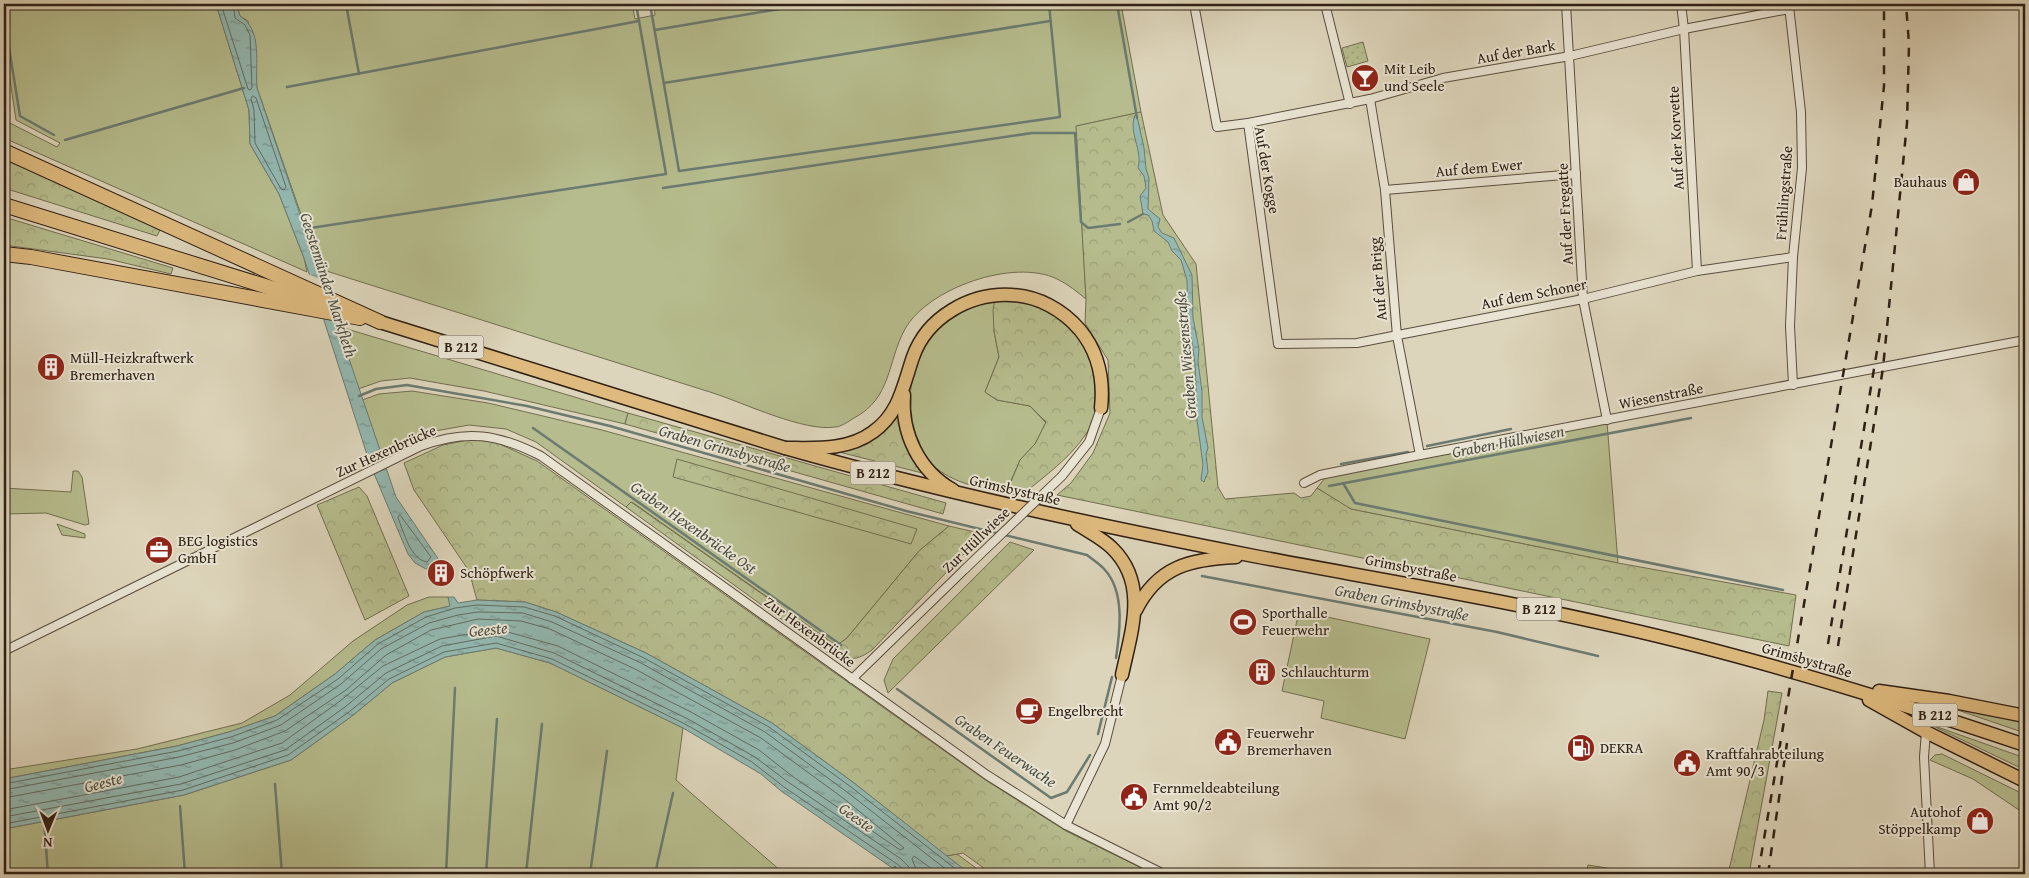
<svg xmlns="http://www.w3.org/2000/svg" width="2029" height="878" viewBox="0 0 2029 878" font-family="'Gentium Book Plus',serif">
<style>
.green{fill:#b6bc8d;stroke:#726e50}
.forest{fill:url(#forest-crowns);stroke:#726e50}
.park{fill:url(#park-dots);stroke:#726e50}
.water{fill:url(#water-ripples);stroke:#6b7b72}
.pier{fill:#ddd5bb}
.lines{fill:none;stroke-linecap:round;stroke-linejoin:round}
.shore{stroke:#616c62;stroke-width:1}
.stream{stroke:#6b7b72;stroke-width:2.5}
.minor-casing{stroke:#5a4d3e;stroke-width:10}
.trunk-casing{stroke:#2f2014;stroke-width:15}
.motorway-casing{stroke:#2f2014;stroke-width:16}
.minor{stroke:#e9e4d3;stroke-width:8}
.trunk{stroke:#deba7e;stroke-width:12}
.motorway{stroke:#deba7e;stroke-width:14}
.rail{stroke:#2f2014;stroke-width:2.5;stroke-dasharray:9 9;stroke-linecap:butt}
.minor-bridge-casing{stroke:#5a4d3e;stroke-width:10;stroke-linecap:butt}
.minor-bridge{stroke:#e9e4d3;stroke-width:8}
.labels{text-anchor:middle;stroke-width:4;stroke-linejoin:round;paint-order:stroke}
.shield{fill:#e9e4d3;stroke:#675b4d;stroke-width:1}
.shield-label{font-size:14px;font-weight:bold;fill:#2f2014}
.street-label{font-size:15px;fill:#2f2014;stroke:#e9e4d3}
.poi-label{font-size:15px;fill:#2f2014;stroke:#e9e4d3;text-anchor:start}
.water-label{font-size:16px;font-style:italic;fill:#4d4e43;stroke:#e9e4d3}
</style>
<defs>
<pattern id="forest-crowns" width="20" height="18" patternUnits="userSpaceOnUse" patternTransform="scale(1.25)"><rect width="20" height="18" fill="#b6bc8d"/><path d="M2 6a3 3 0 1 1 6 0M12 15a3 3 0 1 1 6 0" fill="none" stroke="#9da179"/></pattern>
<pattern id="park-dots" width="8" height="8" patternUnits="userSpaceOnUse" patternTransform="scale(1.25)"><rect width="8" height="8" fill="#b6bc8d"/><path d="M2 2h.1M6 6h.1" fill="none" stroke="#9da179" stroke-width="1.8" stroke-linecap="round"/></pattern>
<pattern id="water-ripples" width="26" height="14" patternUnits="userSpaceOnUse" patternTransform="scale(1.25)"><rect width="26" height="14" fill="#93b8b1"/><path d="M2 4q2-2 4 0t4 0M15 11q2-2 4 0t4 0" fill="none" stroke="#78958f"/></pattern>
</defs>
<rect width="100%" height="100%" fill="#ddd5bb"/>
<filter id="stains"><feTurbulence type="fractalNoise" baseFrequency=".004" numOctaves="4"/><feColorMatrix values="0 0 0 0 .2 0 0 0 0 .09 0 0 0 0 .02 0 0 0 .5 -.17"/></filter>
<radialGradient id="worn" r=".72"><stop offset=".6" stop-color="#630" stop-opacity="0"/><stop offset="1" stop-color="#630" stop-opacity=".3"/></radialGradient>
<g class="green">
<path d="M4 4H216L249 110 250 144 279 194 304 258 307 272 4 138V120L57 147 60 143 16 120 4 39Z"/>
<path d="M239 4H632L635 19 655 15 654 4H1121L1141 112 1077 126 1086 299C1077 292 1068 284 1057 279 1014 258 928 288 905 329 887 362 892 398 854 418 849 421 841 427 835 427 804 432 744 403 713 393 582 352 451 310 320 269L257 88 248 21 240 16 237 6Z"/>
<path d="M995 299 994 331 999 357 985 392 997 400 1030 406 1046 423 1035 444 1020 460 1010 483 1023 494 1020 496C994 490 962 487 940 471 893 439 906 356 943 321 957 308 977 304 995 299Z"/>
<path d="M337 326 628 413 625 424 484 391 410 378 381 381 358 389Z"/>
<path d="M412 391 488 403 602 430 949 526 919 551 847 638 837 646 632 502 626 507 536 442 506 429 469 425 435 431 382 456 362 400 379 394Z"/>
<path d="M1607 422 1618 563 1350 509 1317 488 1325 478Z"/>
<path d="M73 471H78L82 477 89 524 85 525 46 513 4 514V488L71 492Z"/>
<path d="M57 524 85 534V538L62 535Z"/>
<path d="M429 597H448L451 606 424 612 375 640 335 674 275 716 229 732 177 746 4 779V770L137 749 242 723 290 695 353 641 407 605Z"/>
<path d="M1299 611 1430 639 1405 739 1321 718 1324 701 1282 691Z"/>
<path d="M496 648 550 663 683 728 676 780 781 871 780 874H4V829L184 795 291 760 352 716 392 683 445 657Z"/>
<path d="M1937 703 2025 721V733Z"/>
<path d="M1929 724 2025 758V770Z"/>
<path d="M1942 754 2025 795V816L2019 810 1973 779 1930 760 1935 755Z"/>
<path d="M957 854 984 874H970L946 856Z"/>
</g>
<g class="forest">
<path d="M1141 112 1163 215 1196 264 1218 487 1225 499 1294 493 1301 498 1311 496 1317 488 1351 509 1618 563 1796 595 1789 646 1057 495 1071 483 1093 453 1110 413 1108 360 1085 323 1086 299 1076 126Z"/>
<path d="M4 159 161 228 157 236 4 188Z"/>
<path d="M4 217 173 268 171 274 108 259 4 245Z"/>
<path d="M995 299C1006 300 1019 300 1030 303 1084 315 1116 386 1086 434 1070 458 1045 476 1023 494L1010 484 1020 460 1035 444 1046 422 1030 406 997 400 985 392 999 357 994 331 993 310Z"/>
<path d="M899 409 930 475 835 451C865 442 883 439 899 409Z"/>
<path d="M628 413 946 503 943 514 625 424Z"/>
<path d="M468 440 493 441 537 461 984 779 1066 831 1154 874H992L963 853 946 856 854 783 772 723 646 653 556 612 525 602 477 600 469 571 414 490 404 463 443 445Z"/>
<path d="M677 459 917 529 911 544 673 477Z"/>
<path d="M359 487 367 496 409 596 365 620 317 505Z"/>
<path d="M631 502 836 646 847 638 919 551 949 526 983 534 872 650C858 660 847 662 831 655L626 507Z"/>
<path d="M1010 542 1034 550 888 693 884 680 893 659Z"/>
<path d="M1768 691 1782 693 1749 874H1728L1764 720Z"/>
<path d="M1588 865 1643 874H1586Z"/>
</g>
<path class="park" d="M1363 42 1368 61 1347 67 1342 48Z"/>
<g class="water">
<path d="M216 4H239L237 6 240 16C263 30 255 64 257 88L396 497 439 560 426 569 415 563 408 554 370 464 304 258 279 194 250 144 249 110Z"/>
<path d="M1135 115 1137 116 1144 148 1146 169 1149 178 1148 209 1160 219 1158 227 1162 233 1174 238 1192 275 1193 318 1199 349 1198 361 1202 392V417L1208 448 1206 454 1208 472 1204 482 1201 480 1203 465 1197 420 1195 363 1188 315 1187 280 1181 260 1172 251 1168 242 1154 231 1152 221 1148 215 1143 214 1140 196 1146 188 1144 176 1138 168C1143 149 1128 133 1135 115Z"/>
<path d="M448 597H454L458 603 477 600 525 602 556 612 646 653 772 723 854 783 970 874H901L781 791 761 774 683 728 550 663 496 648 445 657 392 683 352 716 291 760 184 795 4 829V779L177 746 229 732 275 716 335 674 375 640 424 612 450 606Z"/>
</g>
<path class="pier" d="M305 273 325 281 339 323 321 318Z"/>
<g class="lines">
<g class="shore">
<path d="M221 4 248 89 250 90 252 88 250 35 245 25 235 18 233 4"/>
<path d="M253 96 256 98 286 187 284 190 281 189 255 143 254 110 251 99Z"/>
<path d="M400 515 431 557 427 562C410 559 404 532 398 518Z"/>
<path d="M4 784 178 751 231 737 277 720 338 679 378 644 426 617 455 608 477 605 524 607 555 616 644 658 769 727 851 787 962 874"/>
<path d="M4 790 179 757 233 743 281 725 341 684 381 649 429 623 458 615 478 612 523 613 552 622 641 663 765 732 847 792 952 874"/>
<path d="M4 798 181 765 235 750 285 731 346 690 386 655 431 630 478 619 521 621 550 629 637 670 761 738 843 798 904 848 900 850 792 776 759 750 691 712 558 646 497 629 440 639 383 666 340 701 282 743 179 777 4 810"/>
<path d="M4 817 181 784 285 750 345 707 386 673 442 646 496 636 554 653 688 719 755 757 788 782 901 859 909 867 910 874"/>
<path d="M4 824 183 790 288 755 349 712 389 679 444 652 496 643 552 659 685 724 752 762 784 787 897 864 903 869 904 874"/>
<path d="M918 874 912 859 914 856 939 874"/>
</g>
<g class="stream">
<path d="M346 4 359 74"/>
<path d="M650 4 679 171 1060 117 1049 4"/>
<path d="M1117 4 1137 118"/>
<path d="M5 23 20 116 54 135"/>
<path d="M655 30 809 4"/>
<path d="M664 83 1050 21"/>
<path d="M287 87 639 21"/>
<path d="M65 140 244 88"/>
<path d="M663 188 1032 133H1075L1081 222 1088 228 1120 224"/>
<path d="M1128 222 1143 214"/>
<path d="M304 229 666 174 636 4"/>
<path d="M359 396 376 389 407 385 527 406 610 426 906 511 1087 555C1093 560 1100 564 1105 570 1125 592 1120 631 1116 658"/>
<path d="M533 428 841 645"/>
<path d="M1427 446 1511 429"/>
<path d="M1341 464 1408 452"/>
<path d="M1343 483 1355 503 1783 590"/>
<path d="M1329 486 1691 418"/>
<path d="M1202 576 1497 632 1598 656"/>
<path d="M897 689 1051 798 1067 792 1090 755"/>
<path d="M1098 734 1112 677"/>
<path d="M275 784 282 874"/>
<path d="M180 806 185 874"/>
<path d="M44 821 48 874"/>
<path d="M446 874 455 688"/>
<path d="M486 874 497 719"/>
<path d="M526 874 542 724"/>
<path d="M590 874 607 751"/>
<path d="M655 874 673 793"/>
<path d="M892 874 895 867"/>
</g>
<defs>
<g id="minor">
<path d="M1194 4 1217 127 1248 123 1278 344 1357 343 1583 299 1697 271 1793 257"/>
<path d="M1325 4 1350 104"/>
<path d="M1566 4 1583 299 1607 420"/>
<path d="M1681 4 1684 29 1697 271"/>
<path d="M1789 6 1801 112 1802 168 1793 257 1790 326 1793 385"/>
<path d="M1370 99 1385 190 1397 336 1420 455"/>
<path d="M1248 123 1370 99 1443 78 1570 56 1684 29 1789 9"/>
<path d="M1385 190 1576 174"/>
<path d="M1062 476 1089 442 1101 408"/>
<path d="M1304 483 1320 475 1420 455 2025 340"/>
<path d="M4 651 421 446C467 429 498 434 541 456L987 775 1066 825 1164 874"/>
<path d="M852 679 965 569"/>
<path d="M1926 732 1924 757 1930 874"/>
<path d="M1066 825 1105 744 1122 675"/>
</g>
<g id="trunk">
<path d="M380 322 785 448C815 448 847 451 873 432 899 414 903 386 913 357 927 317 970 293 1011 295 1038 296 1063 310 1080 330 1098 352 1104 380 1101 408"/>
<path d="M904 395C901 433 919 471 953 490"/>
<path d="M785 448C940 492 1096 525 1254 556 1376 579 1498 599 1619 627 1757 658 1892 700 2025 745"/>
<path d="M1077 524C1089 532 1102 538 1112 548 1149 584 1131 632 1122 675"/>
<path d="M1136 610C1158 566 1191 559 1236 557"/>
<path d="M1879 691 1949 701 2025 716"/>
<path d="M1869 700 1926 732 2025 781"/>
</g>
<g id="motorway">
<path d="M4 151 380 322"/>
<path d="M4 205 323 304"/>
<path d="M4 254 31 257 360 318"/>
</g>
</defs>
<use href="#minor" class="minor-casing"/>
<use href="#trunk" class="trunk-casing"/>
<use href="#motorway" class="motorway-casing"/>
<use href="#minor" class="minor"/>
<use href="#trunk" class="trunk"/>
<use href="#motorway" class="motorway"/>
<g class="rail">
<path d="M1828 644 1880 333"/>
<path d="M1838 646 1883 368 1907 123 1909 44 1906 4"/>
<path d="M1758 874 1872 205 1884 86V4"/>
<path d="M1768 874 1787 743"/>
</g>
<defs>
<path id="minor-bridge" d="M965 569 1062 476"/>
</defs>
<use href="#minor-bridge" class="minor-bridge-casing"/>
<use href="#minor-bridge" class="minor-bridge"/>
</g>
<defs>
<symbol id="bar-disc" viewBox="-11 -11 22 22"><circle r="9.5" fill="#8f2418" stroke="#e9e4d3"/><path d="M-6-5H6L.8 .8V4.5H3.5V6h-7V4.5H-.8V.8Z" fill="#fff"/></symbol>
<symbol id="shop-disc" viewBox="-11 -11 22 22"><circle r="9.5" fill="#8f2418" stroke="#e9e4d3"/><path d="M-5-2.5h2.3a2.7 3.5 0 0 1 5.4 0H5L5.5 6h-11ZM-1.5-2.5h3a1.5 2.3 0 0 0-3 0Z" fill="#fff"/></symbol>
<symbol id="building-disc" viewBox="-11 -11 22 22"><circle r="9.5" fill="#8f2418" stroke="#e9e4d3"/><path d="M-4-6H4V6H1V3H-1V6H-4ZM-2.5-4.3h1.7v1.8h-1.7ZM.8-4.3h1.7v1.8H.8ZM-2.5-1h1.7V.8h-1.7ZM.8-1h1.7V.8H.8Z" fill="#fff"/></symbol>
<symbol id="office-disc" viewBox="-11 -11 22 22"><circle r="9.5" fill="#8f2418" stroke="#e9e4d3"/><path d="M-6-3h4V-5.5h4V-3h4V5H-6ZM-1-4.5V-3h2v-1.5ZM-6 0V1H6V0Z" fill="#fff"/></symbol>
<symbol id="stadium-disc" viewBox="-11 -11 22 22"><circle r="9.5" fill="#8f2418" stroke="#e9e4d3"/><path d="M0-5a6.5 5 0 1 0 0 10a6.5 5 0 1 0 0-10ZM-3.5-1.8h7v3.6h-7Z" fill="#fff"/></symbol>
<symbol id="cafe-disc" viewBox="-11 -11 22 22"><circle r="9.5" fill="#8f2418" stroke="#e9e4d3"/><path d="M-5.5-4.5H6V0H3Q3 3.5 0 3.5H-2.5Q-5.5 3.5-5.5 0ZM3-3.2v2h1.7v-2ZM-6 4.5H4V6H-6Z" fill="#fff"/></symbol>
<symbol id="civic-disc" viewBox="-11 -11 22 22"><circle r="9.5" fill="#8f2418" stroke="#e9e4d3"/><path d="M-.6-6.5H3V-4.5H.6V-3L4-1V1h2V6H-6V1h2V-1L-.6-3ZM-1.2 2.5V6h2.4V2.5Z" fill="#fff"/></symbol>
<symbol id="fuel-disc" viewBox="-11 -11 22 22"><circle r="9.5" fill="#8f2418" stroke="#e9e4d3"/><path d="M-5.5-6h7V0h2V4h1.3V-2.5L3-4.5l.8-.8L6-3V5H2.5V1h-1V6h-7ZM-4.2-4.7v3.2H.2V-4.7Z" fill="#fff"/></symbol>
</defs>
<g fill-rule="evenodd">
<use href="#bar-disc" x="1349" y="62" width="32" height="32"/>
<use href="#shop-disc" x="1950" y="166" width="32" height="32"/>
<use href="#building-disc" x="35" y="351" width="32" height="32"/>
<use href="#office-disc" x="143" y="534" width="32" height="32"/>
<use href="#building-disc" x="425" y="557" width="32" height="32"/>
<use href="#stadium-disc" x="1227" y="606" width="32" height="32"/>
<use href="#building-disc" x="1246" y="656" width="32" height="32"/>
<use href="#cafe-disc" x="1013" y="695" width="32" height="32"/>
<use href="#civic-disc" x="1212" y="726" width="32" height="32"/>
<use href="#fuel-disc" x="1565" y="732" width="32" height="32"/>
<use href="#civic-disc" x="1671" y="747" width="32" height="32"/>
<use href="#civic-disc" x="1118" y="781" width="32" height="32"/>
<use href="#shop-disc" x="1964" y="805" width="32" height="32"/>
</g>
<g class="labels">
<g class="shield">
<rect x="438.5" y="335.5" width="45" height="23" rx="4"/>
<rect x="850.5" y="461.5" width="45" height="23" rx="4"/>
<rect x="1516.5" y="597.5" width="45" height="23" rx="4"/>
<rect x="1912.5" y="703.5" width="45" height="23" rx="4"/>
</g>
<g class="shield-label">
<text x="461" y="352">B 212</text>
<text x="873" y="478">B 212</text>
<text x="1539" y="614">B 212</text>
<text x="1935" y="720">B 212</text>
</g>
<g class="street-label">
<text transform="translate(1516 52) rotate(-10)" y="5">Auf der Bark</text>
<text transform="translate(1676 138) rotate(-93)" y="5">Auf der Korvette</text>
<text transform="translate(1479 168) rotate(-5)" y="5">Auf dem Ewer</text>
<text transform="translate(1267 170) rotate(80)" y="5">Auf der Kogge</text>
<text transform="translate(1784 193) rotate(-86)" y="5">Frühlingstraße</text>
<text transform="translate(1565 214) rotate(-93)" y="5">Auf der Fregatte</text>
<text transform="translate(1378 279) rotate(-95)" y="5">Auf der Brigg</text>
<text transform="translate(1534 294) rotate(-11)" y="5">Auf dem Schoner</text>
<text transform="translate(1661 396) rotate(-11)" y="5">Wiesenstraße</text>
<text transform="translate(386 451) rotate(-24)" y="5">Zur Hexenbrücke</text>
<text transform="translate(1015 490) rotate(13)" y="5">Grimsbystraße</text>
<text transform="translate(976 540) rotate(-44)" y="5">Zur Hüllwiese</text>
<text transform="translate(1411 568) rotate(11)" y="5">Grimsbystraße</text>
<text transform="translate(810 632) rotate(36)" y="5">Zur Hexenbrücke</text>
<text transform="translate(1807 660) rotate(16)" y="5">Grimsbystraße</text>
</g>
<g class="poi-label">
<text x="1384" y="74">Mit Leib<tspan x="1384" dy="17">und Seele</tspan></text>
<text x="1947" y="187" text-anchor="end">Bauhaus</text>
<text x="70" y="363">Müll-Heizkraftwerk<tspan x="70" dy="17">Bremerhaven</tspan></text>
<text x="178" y="546">BEG logistics<tspan x="178" dy="17">GmbH</tspan></text>
<text x="460" y="578">Schöpfwerk</text>
<text x="1262" y="618">Sporthalle<tspan x="1262" dy="17">Feuerwehr</tspan></text>
<text x="1281" y="677">Schlauchturm</text>
<text x="1048" y="716">Engelbrecht</text>
<text x="1247" y="738">Feuerwehr<tspan x="1247" dy="17">Bremerhaven</tspan></text>
<text x="1600" y="753">DEKRA</text>
<text x="1706" y="759">Kraftfahrabteilung<tspan x="1706" dy="17">Amt 90/3</tspan></text>
<text x="1153" y="793">Fernmeldeabteilung<tspan x="1153" dy="17">Amt 90/2</tspan></text>
<text x="1961" y="817" text-anchor="end">Autohof<tspan x="1961" dy="17">Stöppelkamp</tspan></text>
</g>
<g class="water-label">
<text transform="translate(329 285) rotate(72)" y="6">Geestemünder Markfleth</text>
<text transform="translate(1185 355) rotate(-95)" y="6">Graben Wiesenstraße</text>
<text transform="translate(1508 441) rotate(-11)" y="6">Graben Hüllwiesen</text>
<text transform="translate(725 448) rotate(16)" y="6">Graben Grimsbystraße</text>
<text transform="translate(694 527) rotate(35)" y="6">Graben Hexenbrücke Ost</text>
<text transform="translate(1402 602) rotate(11)" y="6">Graben Grimsbystraße</text>
<text transform="translate(488 629) rotate(-6)" y="6">Geeste</text>
<text transform="translate(1006 750) rotate(34)" y="6">Graben Feuerwache</text>
<text transform="translate(103 782) rotate(-15)" y="6">Geeste</text>
<text transform="translate(857 817) rotate(35)" y="6">Geeste</text>
</g>
</g>
<rect width="2029" height="878" fill="none" stroke="#ddd5bb" stroke-width="20"/>
<rect x="5" y="5" width="2019" height="868" fill="none" stroke="#2f2014" stroke-width="2.5"/>
<rect x="10" y="10" width="2009" height="858" fill="none" stroke="#2f2014"/>
<g transform="translate(48 830) rotate(181)" stroke="#e9e4d3" stroke-width="4" paint-order="stroke">
<path d="M0-4L9 19L0 12L-9 19Z" fill="#2f2014"/>
<text y="-8" font-size="14" font-weight="bold" text-anchor="middle" fill="#2f2014">N</text>
</g>
<rect width="100%" height="100%" filter="url(#stains)"/>
<rect width="100%" height="100%" fill="url(#worn)"/>
</svg>
